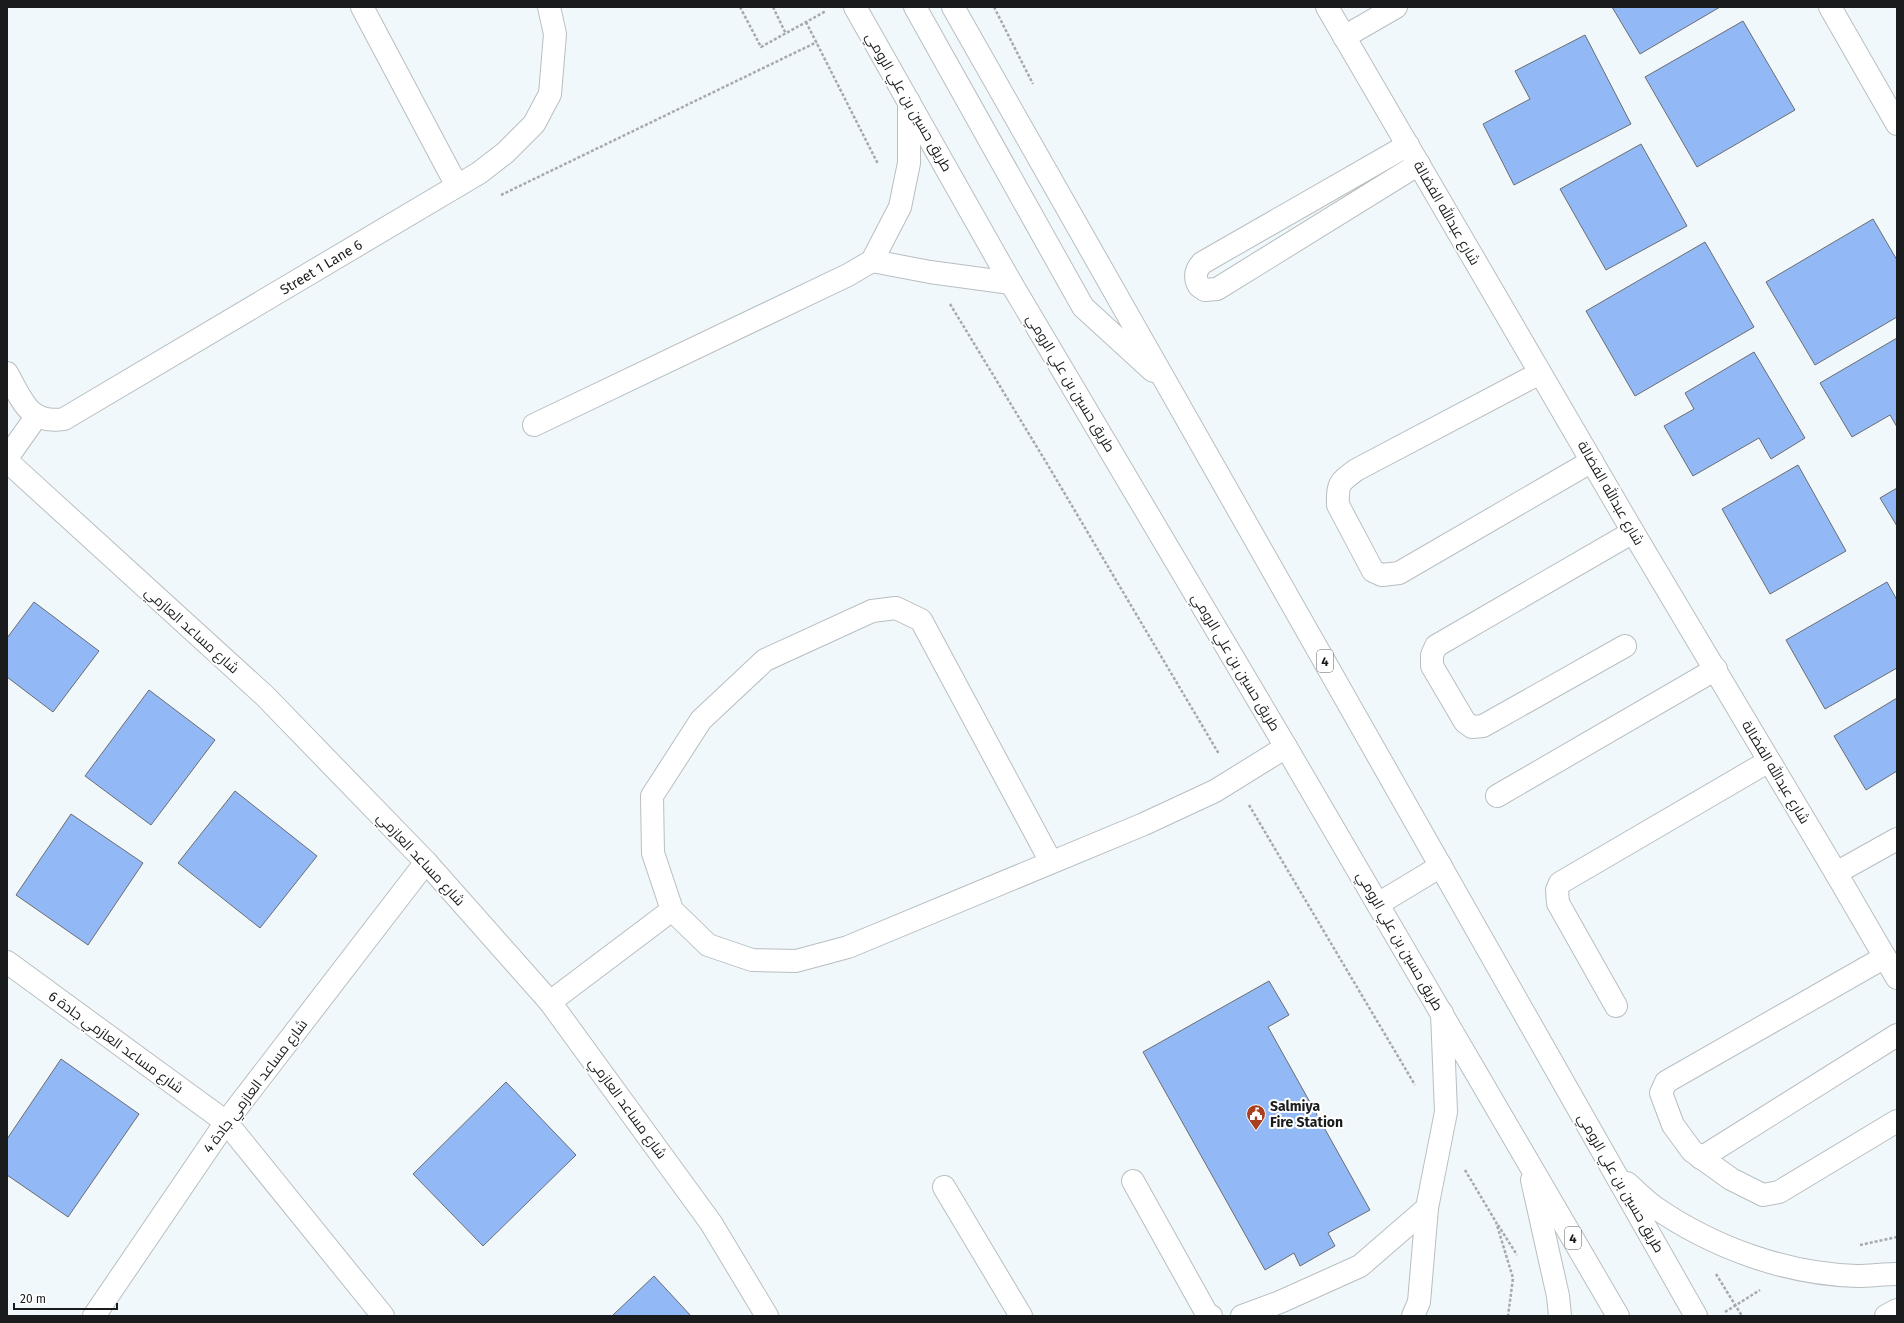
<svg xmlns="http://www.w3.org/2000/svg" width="1904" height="1323" viewBox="0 0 1904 1323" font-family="'Fira Sans',Cairo,sans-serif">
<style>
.building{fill:#92b9f6;stroke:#6a6d72}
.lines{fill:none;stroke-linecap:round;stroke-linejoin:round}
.minor-casing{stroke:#b8bec1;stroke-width:24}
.major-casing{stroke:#b8bec1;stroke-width:24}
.highway-casing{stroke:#b8bec1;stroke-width:24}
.path{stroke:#a5aaad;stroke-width:2.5;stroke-dasharray:3 2;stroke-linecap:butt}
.minor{stroke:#fff;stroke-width:22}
.major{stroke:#fff;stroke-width:22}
.highway{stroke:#fff;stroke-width:22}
.labels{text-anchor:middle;stroke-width:4;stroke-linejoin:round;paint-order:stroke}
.shield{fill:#fff;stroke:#5e5f60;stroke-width:1}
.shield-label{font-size:13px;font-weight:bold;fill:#191b1c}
.street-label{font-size:14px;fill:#191b1c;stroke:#fff}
.poi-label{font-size:14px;font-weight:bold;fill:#191b1c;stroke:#fff;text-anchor:start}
</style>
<rect width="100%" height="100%" fill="#f1f8fb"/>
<g class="building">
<path d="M1612 7H1720L1640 54Z"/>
<path d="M1743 21 1795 110 1697 167 1645 77Z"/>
<path d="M1585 35 1631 124 1514 185 1483 124 1530 99 1515 71Z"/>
<path d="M1641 144 1687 226 1606 270 1560 189Z"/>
<path d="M1873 219 1897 260V317L1815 365 1766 282Z"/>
<path d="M1705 242 1754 327 1635 396 1586 311Z"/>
<path d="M1897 338V427L1890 415 1852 437 1820 383Z"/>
<path d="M1754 352 1805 438 1771 459 1759 438 1693 476 1664 426 1694 409 1685 393Z"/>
<path d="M1798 465 1846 551 1770 594 1722 509Z"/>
<path d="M1897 488V526L1880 498Z"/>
<path d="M1887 582 1897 600V668L1825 709 1786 640Z"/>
<path d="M34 602 99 651 53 712 7 677V638Z"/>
<path d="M149 690 215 740 151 825 85 776Z"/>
<path d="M1897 698V771L1866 790 1834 736Z"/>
<path d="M235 791 317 856 260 928 178 863Z"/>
<path d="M71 814 143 863 88 945 16 895Z"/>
<path d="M1269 981 1289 1015 1268 1027 1370 1210 1328 1233 1335 1246 1300 1266 1294 1253 1265 1270 1143 1052Z"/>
<path d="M61 1059 139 1114 68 1217 7 1175V1139Z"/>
<path d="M506 1082 576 1155 483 1246 413 1174Z"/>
<path d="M654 1276 691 1316H612Z"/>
</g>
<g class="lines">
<defs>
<g id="minor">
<path d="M362 7 457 186"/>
<path d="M1327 7 1633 532 1836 873 1897 978"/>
<path d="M1830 7 1897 124"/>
<path d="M1344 37 1396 7"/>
<path d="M1408 145 1202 263C1195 271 1194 277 1199 286L1205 290 1217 289 1419 164"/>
<path d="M872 261 930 272 1011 283"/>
<path d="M7 373C22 400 29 425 64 419L479 173 505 153 534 124 550 94 555 34 549 7"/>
<path d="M1540 373 1356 470C1340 482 1337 483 1338 505L1373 571 1382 575 1399 573 1592 461"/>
<path d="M534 425 848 275 872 261 900 207 909 163V102"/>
<path d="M7 458 36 417"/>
<path d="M7 461 265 696 426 862 550 1002 711 1223 767 1316"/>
<path d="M1625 646 1483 726 1472 727 1465 722 1432 666V655L1436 646 1633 532"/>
<path d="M1497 796 1716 669"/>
<path d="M1051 862 921 620 896 608 872 611 765 660 701 720 652 796 653 853 672 910 708 945 752 960 796 961 848 947 1144 824 1215 791 1286 747"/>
<path d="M1836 873 1897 839"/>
<path d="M1885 957 1666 1082 1661 1093 1673 1125 1692 1151 1731 1179 1763 1195 1779 1192 1897 1121"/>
<path d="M7 962 226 1122 383 1316"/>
<path d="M550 1002 672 910"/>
<path d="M1616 1006 1558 903 1557 890 1560 883 1769 761"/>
<path d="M1701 1158 1897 1035"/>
<path d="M1133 1181 1207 1314 1211 1316"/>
<path d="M944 1187 1021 1316"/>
<path d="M94 1316 226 1122 426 862"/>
<path d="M1242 1316 1280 1302 1360 1266 1427 1208 1446 1112 1442 1013"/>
<path d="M1413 1316 1419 1302 1427 1208"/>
</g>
<path id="major" d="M1886 1316 1897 1310"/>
<g id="highway">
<path d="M855 7 1011 283 1286 747 1618 1316"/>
<path d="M915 7 1083 307 1153 371"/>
<path d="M953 7 1696 1316"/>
<path d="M1378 904 1441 866"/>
<path d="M1532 1180 1558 1296 1560 1316"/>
<path d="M1627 1183C1636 1191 1644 1199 1653 1206 1712 1247 1785 1274 1857 1276 1870 1276 1884 1274 1897 1274"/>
</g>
</defs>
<use href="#minor" class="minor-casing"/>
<use href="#major" class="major-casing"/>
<use href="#highway" class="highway-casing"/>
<g class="path">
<path d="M740 7 761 47 826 11"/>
<path d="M773 7 786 34"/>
<path d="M994 7 1033 84"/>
<path d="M806 22 878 164"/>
<path d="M501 195 817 42"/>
<path d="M950 304 1046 462 1219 754"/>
<path d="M1249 805 1415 1085"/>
<path d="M1465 1170 1496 1222 1513 1278 1508 1316"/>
<path d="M1498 1225 1517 1255"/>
<path d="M1860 1245 1897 1237"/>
<path d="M1716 1274 1742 1316"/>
<path d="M1725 1312 1760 1290"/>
</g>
<use href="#minor" class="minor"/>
<use href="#major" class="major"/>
<use href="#highway" class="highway"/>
</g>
<defs>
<symbol id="civic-pin" viewBox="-11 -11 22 30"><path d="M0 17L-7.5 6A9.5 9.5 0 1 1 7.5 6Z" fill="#a84020" stroke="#fff"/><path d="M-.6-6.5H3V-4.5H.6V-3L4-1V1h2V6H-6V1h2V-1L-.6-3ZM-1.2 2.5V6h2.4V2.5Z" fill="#fff"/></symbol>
</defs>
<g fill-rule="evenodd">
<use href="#civic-pin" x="1245" y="1103" width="22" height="30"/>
</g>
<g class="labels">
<g class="shield">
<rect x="1317" y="650" width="16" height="22" rx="3"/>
<rect x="1565" y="1227" width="16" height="22" rx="3"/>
</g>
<g class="shield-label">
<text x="1325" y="666">4</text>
<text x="1573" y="1243">4</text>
</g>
<g class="street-label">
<text transform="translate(909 102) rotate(60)" y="5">طريق حسين بن علي الرومي</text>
<text transform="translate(1447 213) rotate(60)" y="5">شارع عبدالله الفضالة</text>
<text transform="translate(321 267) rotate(-31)" y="5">Street 1 Lane 6</text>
<text transform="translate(1071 383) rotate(59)" y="5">طريق حسين بن علي الرومي</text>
<text transform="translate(1611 493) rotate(60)" y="5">شارع عبدالله الفضالة</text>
<text transform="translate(192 630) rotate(42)" y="5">شارع مساعد العازمي</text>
<text transform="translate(1236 662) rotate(59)" y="5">طريق حسين بن علي الرومي</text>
<text transform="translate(1776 772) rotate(59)" y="5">شارع عبدالله الفضالة</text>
<text transform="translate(421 859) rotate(47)" y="5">شارع مساعد العازمي</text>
<text transform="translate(1400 941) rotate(60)" y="5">طريق حسين بن علي الرومي</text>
<text transform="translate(116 1042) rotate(36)" y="5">شارع مساعد العازمي جادة 6</text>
<text transform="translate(255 1086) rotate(-53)" y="5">شارع مساعد العازمي جادة 4</text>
<text transform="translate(628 1108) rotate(54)" y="5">شارع مساعد العازمي</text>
<text transform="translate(1621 1183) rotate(60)" y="5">طريق حسين بن علي الرومي</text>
</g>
<g class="poi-label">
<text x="1270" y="1111">Salmiya<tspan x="1270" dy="16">Fire Station</tspan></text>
</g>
</g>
<rect width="1904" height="1323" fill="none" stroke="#191b1c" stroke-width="16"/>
<path d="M14 1303v6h103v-6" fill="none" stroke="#191b1c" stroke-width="2"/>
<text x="20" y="1303" font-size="12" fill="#191b1c" stroke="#ffffff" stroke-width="3" paint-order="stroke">20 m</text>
</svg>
